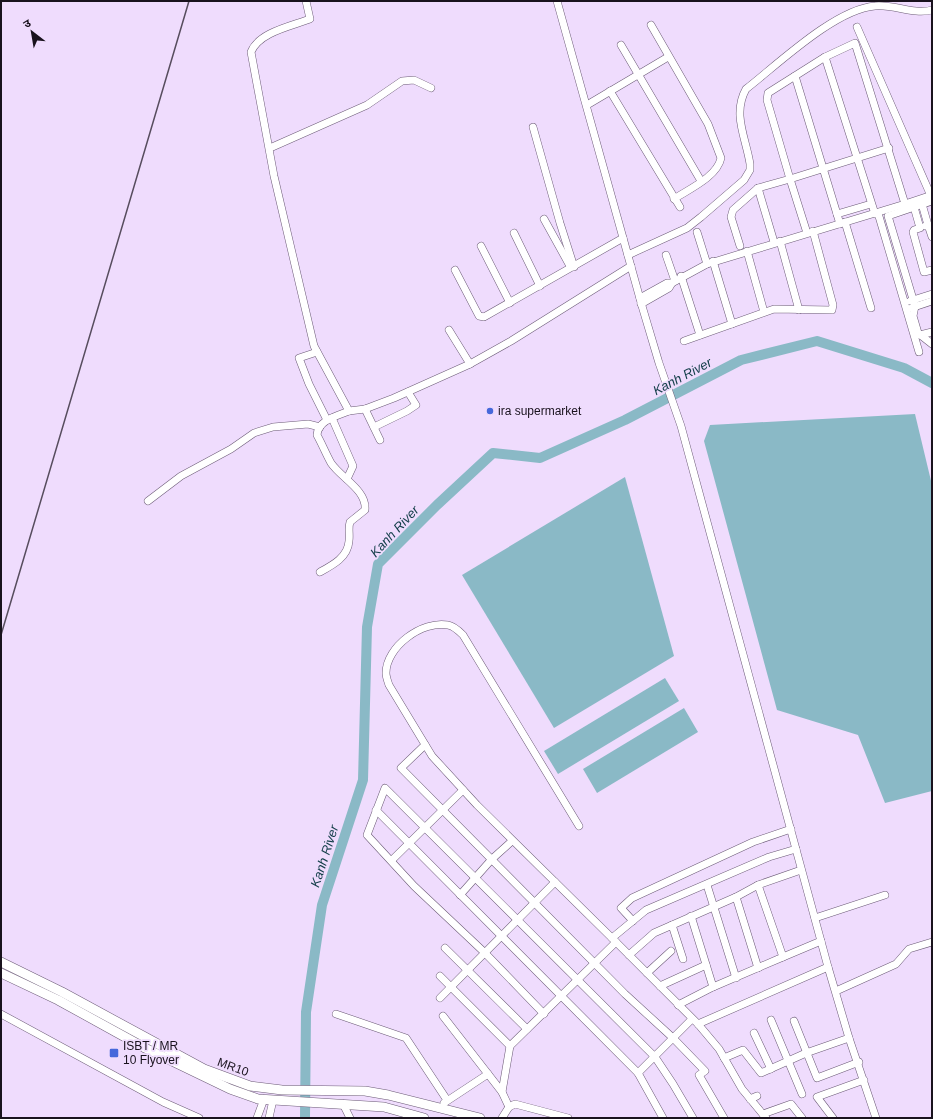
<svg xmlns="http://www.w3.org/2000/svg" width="933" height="1119" viewBox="0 0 933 1119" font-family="Arial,'Noto Sans Devanagari',sans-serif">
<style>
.water{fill:#8ab9c6}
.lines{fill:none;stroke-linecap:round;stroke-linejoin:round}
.river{stroke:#8ab9c6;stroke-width:10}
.minor-casing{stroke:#6c5b77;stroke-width:8}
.major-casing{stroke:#6c5b77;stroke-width:10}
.minor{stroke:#fff;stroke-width:7}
.major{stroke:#fff;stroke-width:9}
.rail{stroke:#574d5e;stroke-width:1.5}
.poi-dot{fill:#4668db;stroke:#efdcfd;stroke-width:1.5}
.labels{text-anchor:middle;stroke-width:3.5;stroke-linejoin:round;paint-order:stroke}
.poi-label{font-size:12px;fill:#19121d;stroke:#efdcfd;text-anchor:start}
.street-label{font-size:12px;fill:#19121d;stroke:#efdcfd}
.water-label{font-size:13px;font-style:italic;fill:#123d48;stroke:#efdcfd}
</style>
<rect width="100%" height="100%" fill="#efdcfd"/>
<g class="water">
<path d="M915 414 932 485V791L885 803 858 735 777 710 704 441 710 425Z"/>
<path d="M625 477 674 656 554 728 462 575Z"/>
<path d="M665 678 679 701 558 774 544 751Z"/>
<path d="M684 708 698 732 597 793 583 769Z"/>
</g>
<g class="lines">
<path class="river" d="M305 1118 306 1012 322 905 363 780 367 627 378 564 437 505 493 453 540 458 625 420 741 360 817 341 904 368 932 383"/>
<defs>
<g id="minor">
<path d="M306 1 310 19C292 26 259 32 251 52L274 176 314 346 349 411 365 409 394 398 470 364 511 341 631 266"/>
<path d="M557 1 642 306 659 363 681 426 828 967 849 1038 876 1118"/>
<path d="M651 25 708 124 721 158C717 177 689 189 674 199"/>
<path d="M857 27 931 196"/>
<path d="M621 45 701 181"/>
<path d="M825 57 875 214"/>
<path d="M795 76 840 224"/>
<path d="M610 91 680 207"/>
<path d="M587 105 668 57"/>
<path d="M533 127 560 223 574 267"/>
<path d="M270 148 367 105 402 81 414 80 431 88"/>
<path d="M758 188 774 242"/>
<path d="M932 201 888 216 915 306 913 316 918 333 932 344"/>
<path d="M905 204 932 195"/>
<path d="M922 204 928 225"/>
<path d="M914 207 920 228 914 230 913 232 924 272 932 270"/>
<path d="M878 213 919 352"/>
<path d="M837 214 871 204"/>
<path d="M544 219 570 266"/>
<path d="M845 222 871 308"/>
<path d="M925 226 928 225 932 237"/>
<path d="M697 232 707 264"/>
<path d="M514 233 540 286"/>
<path d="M807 233 790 179 889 148"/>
<path d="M780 241 799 310"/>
<path d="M481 246 510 303"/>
<path d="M747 251 764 312"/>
<path d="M628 255 687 228 701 217 744 180 750 170V164C746 138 732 114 746 89 777 65 835 9 875 6 894 4 913 15 932 10"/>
<path d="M666 255 675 281"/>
<path d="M713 261 732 324"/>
<path d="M455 270 479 316 484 317 623 238"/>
<path d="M681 276 700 335"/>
<path d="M672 283 707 264 905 204 855 43 825 57 768 93 767 100 790 179 758 188 733 210 731 217 740 246"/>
<path d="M640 298 667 283H672L669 288 641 304"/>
<path d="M910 301 932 294"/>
<path d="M911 308 932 301"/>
<path d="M449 330 470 364"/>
<path d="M920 335 932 332"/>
<path d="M684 341 774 309 832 310 833 305 813 231"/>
<path d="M317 352 299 358 309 384 327 420"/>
<path d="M365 409 380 440"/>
<path d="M332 418 353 466 347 479"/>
<path d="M374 427 407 411 416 405 408 392"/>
<path d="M148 501 181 476 231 449 254 433 273 427 308 424 320 427"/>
<path d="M320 572C333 565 348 557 349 541 350 534 348 528 350 522L365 510C367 490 341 478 331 463 326 454 322 444 317 435 318 420 337 416 349 411"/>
<path d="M425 745 401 768 625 994 673 1038 705 1071 699 1075 724 1118"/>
<path d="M376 810 638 1073 692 1019"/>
<path d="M579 826 463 635C459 631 454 626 448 625 422 620 386 647 386 673 386 677 388 682 389 685L432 756 477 805 616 942 698 1024 719 1049 742 1089 766 1118"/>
<path d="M392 860 463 790"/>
<path d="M707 885 736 978"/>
<path d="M460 895 492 859 512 841"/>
<path d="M736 897 758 968"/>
<path d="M691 916 713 987"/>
<path d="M815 918 885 895"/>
<path d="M633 921 621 908 632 898 753 842 791 829"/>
<path d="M672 925 683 959"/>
<path d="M612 938 646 910 769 857 796 849"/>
<path d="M445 948 527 1029"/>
<path d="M629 955 654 933 736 897 758 885 801 870"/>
<path d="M783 957 821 941"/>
<path d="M647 973 671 951"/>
<path d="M440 976 510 1046"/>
<path d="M660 986 706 965"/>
<path d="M836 991 896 964 909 949 932 942"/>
<path d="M440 998 555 882"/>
<path d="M678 1005 713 987 783 957 758 885"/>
<path d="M1 1014 163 1102 199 1118"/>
<path d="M336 1014 406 1038 447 1100"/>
<path d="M544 1014 484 952 414 886 367 835 385 788 655 1057 673 1084 693 1118"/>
<path d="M443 1016 502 1092"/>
<path d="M771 1020 802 1094"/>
<path d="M794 1021 817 1078 859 1062"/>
<path d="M698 1024 828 967"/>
<path d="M754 1033 771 1069"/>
<path d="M724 1058 743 1050 761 1073 806 1053 849 1038"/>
<path d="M638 1073 663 1118"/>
<path d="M750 1099 757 1096"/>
<path d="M444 1103 488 1074"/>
<path d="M343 1104 350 1118"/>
<path d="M509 1107 502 1092 510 1046 616 942"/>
<path d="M763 1114 791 1104 802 1118"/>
<path d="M257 1118 264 1099"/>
<path d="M269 1118 273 1100"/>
<path d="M502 1118 509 1107 515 1104 568 1118"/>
<path d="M833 1118 817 1097 864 1080"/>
</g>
<g id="major">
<path d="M1 962 62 992 204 1069 250 1086 282 1090 365 1091 388 1095 480 1118"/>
<path d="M1 973 58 1000 145 1048 230 1089 258 1099 384 1107 424 1118"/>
</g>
</defs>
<use href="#minor" class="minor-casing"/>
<use href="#major" class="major-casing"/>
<use href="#minor" class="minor"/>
<use href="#major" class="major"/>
<path class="rail" d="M1 635 189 1"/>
</g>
<g class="poi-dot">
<circle cx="490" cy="411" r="4"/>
<rect x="109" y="1048" width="10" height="10" rx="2"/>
</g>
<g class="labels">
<g class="poi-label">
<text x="498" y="415">ira supermarket</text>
<text x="123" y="1050">ISBT / MR<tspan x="123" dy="14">10 Flyover</tspan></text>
</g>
<g class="street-label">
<text transform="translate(233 1067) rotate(20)" y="4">MR10</text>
</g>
<g class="water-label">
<text transform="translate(682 376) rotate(-28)" y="5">Kanh River</text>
<text transform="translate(394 531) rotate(-47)" y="5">Kanh River</text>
<text transform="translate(324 856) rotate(-72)" y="5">Kanh River</text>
</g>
</g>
<rect width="933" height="1119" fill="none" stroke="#19121d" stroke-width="4"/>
<g transform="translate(32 32) rotate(329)" stroke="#efdcfd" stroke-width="3" paint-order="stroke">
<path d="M0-3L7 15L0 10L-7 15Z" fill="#19121d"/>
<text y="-6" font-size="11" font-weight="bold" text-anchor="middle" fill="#19121d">उ</text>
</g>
</svg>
